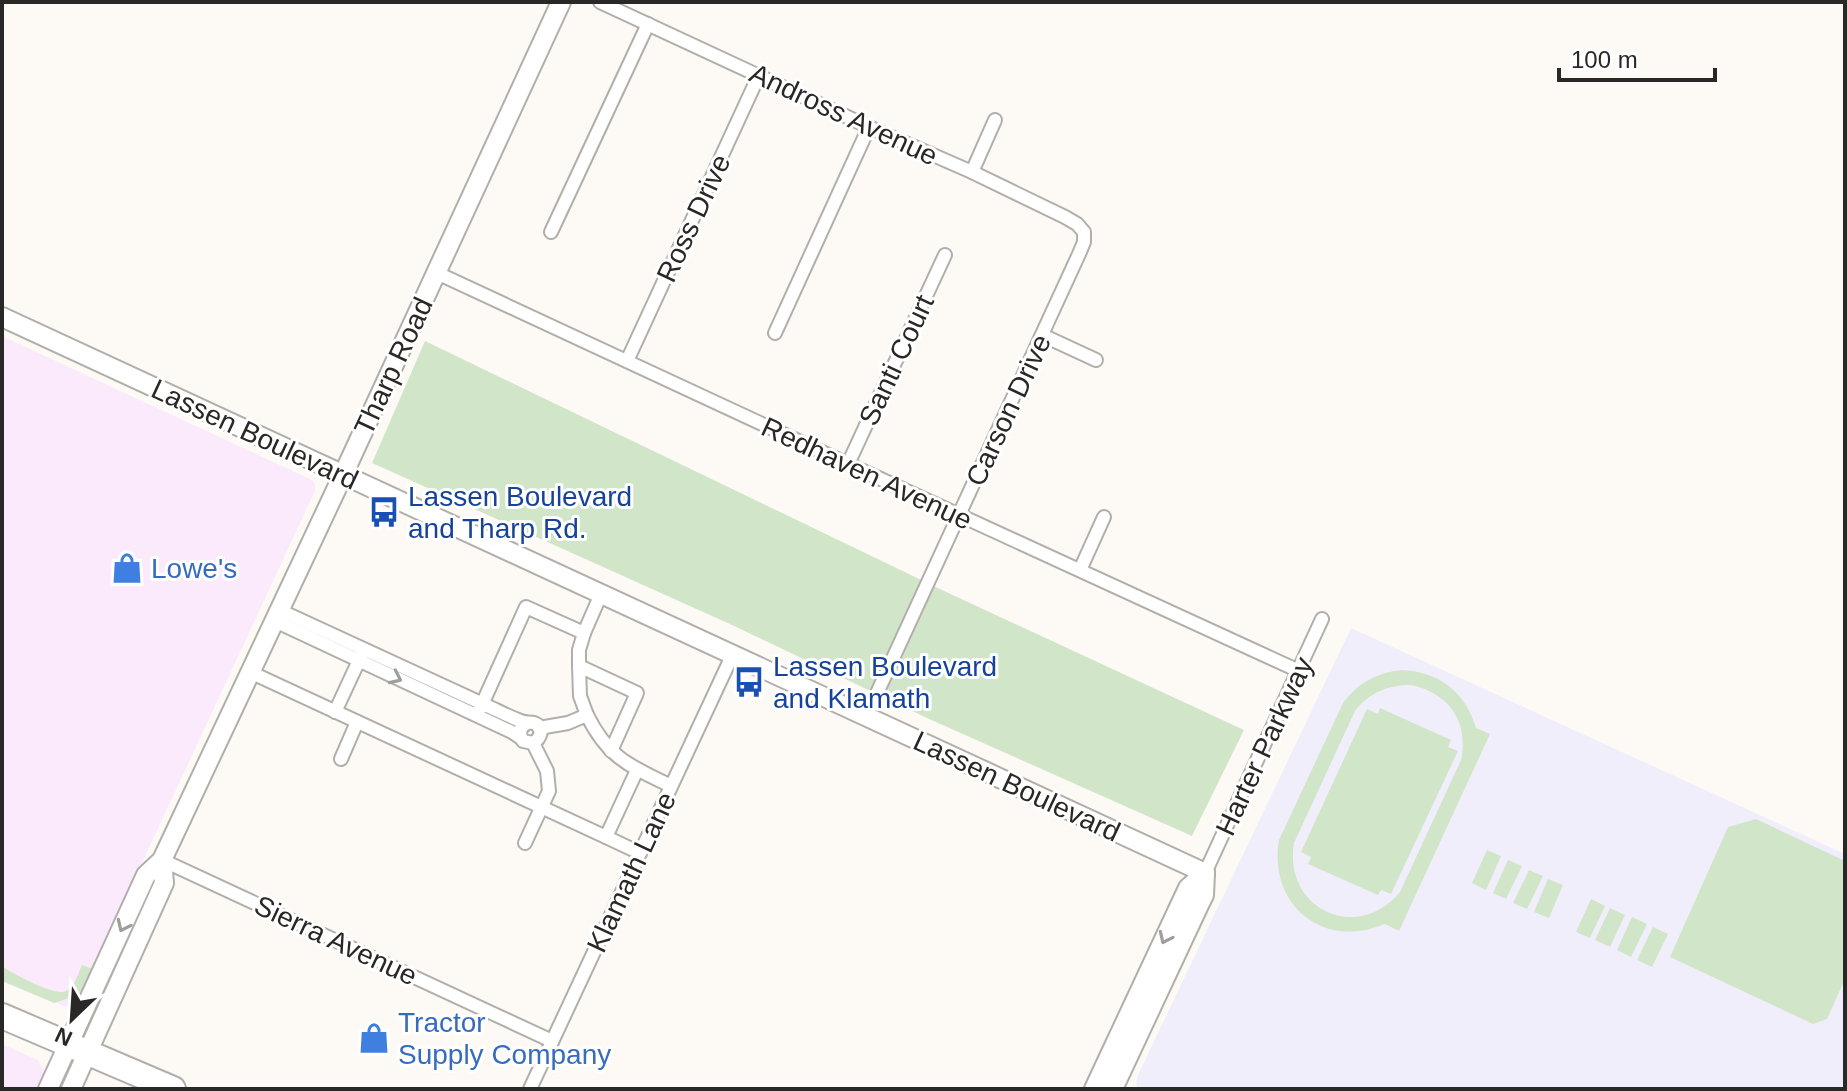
<svg xmlns="http://www.w3.org/2000/svg" width="1847" height="1091" viewBox="0 0 1847 1091" font-family="Helvetica,sans-serif">
<style>
.commercial{fill:#fbeafc}
.education{fill:#f1eefb}
.green{fill:#d1e6c8;fill-rule:evenodd}
.lines{fill:none;stroke-linecap:round;stroke-linejoin:round}
.street-casing{stroke:#b2afaa;stroke-width:16}
.secondary-casing{stroke:#b2afaa;stroke-width:22}
.highway-casing{stroke:#b2afaa;stroke-width:28}
.street{stroke:#fff;stroke-width:12}
.secondary{stroke:#fff;stroke-width:18}
.highway{stroke:#fff;stroke-width:24}
.oneway{stroke:#9f9e9d}
.labels{text-anchor:middle;stroke-width:6;stroke-linejoin:round;paint-order:stroke}
.street-label{font-size:28px;fill:#292826;stroke:#fff}
.transit-label{font-size:28px;fill:#164399;stroke:#fff;text-anchor:start}
.shop-label{font-size:28px;fill:#366cbe;stroke:#fff;text-anchor:start}
</style>
<rect width="100%" height="100%" fill="#fdfaf5"/>
<g class="commercial">
<path d="M2 336 312 480 315 485V491L81 994 75 1001 66 1007 2 980Z"/>
<path d="M2 1044 38 1060 44 1071V1084L42 1089H2Z"/>
</g>
<path class="education" d="M1351 628 1845 854V1089L1139 1088 1136 1085 1137 1077Z"/>
<g class="green">
<path d="M425 341 940 589 1244 730 1192 836 929 719 732 625 372 463Z"/>
<path d="M1401 670C1438 671 1466 692 1476 728L1490 734 1399 931 1385 924C1323 950 1268 905 1279 840L1343 703C1358 683 1376 673 1401 670ZM1411 685C1449 693 1469 722 1461 760L1400 892C1357 944 1283 909 1294 843L1355 711C1370 692 1388 685 1411 685Z"/>
<path d="M1380 708 1451 740 1448 747 1458 751 1391 894 1381 890 1378 895 1308 864 1311 857 1301 852 1367 709 1378 714Z"/>
<path d="M1756 819 1845 861V979L1827 1019 1813 1024 1670 957 1728 827Z"/>
<path d="M1487 850 1501 856 1486 890 1472 883Z"/>
<path d="M1508 860 1522 866 1506 899 1493 893Z"/>
<path d="M1529 870 1543 876 1527 909 1513 903Z"/>
<path d="M1548 879 1563 885 1549 918 1534 912Z"/>
<path d="M1591 899 1605 906 1590 938 1576 932Z"/>
<path d="M1610 908 1625 915 1610 947 1595 940Z"/>
<path d="M1632 917 1647 924 1631 957 1617 950Z"/>
<path d="M1653 927 1668 934 1652 967 1637 960Z"/>
<path d="M82 965 93 969 82 994 54 1003 2 981V966C12 973 55 997 66 991 75 987 78 973 82 965Z"/>
</g>
<g class="lines">
<defs>
<g id="street">
<path d="M600 2 869 127 972 172 1065 217 1077 224 1084 232V242L1079 254 866 717"/>
<path d="M972 172 995 120"/>
<path d="M551 232 648 24"/>
<path d="M437 273 848 464 1299 671"/>
<path d="M775 333 869 127"/>
<path d="M1042 335 1096 360"/>
<path d="M627 361 759 75"/>
<path d="M848 464 945 255"/>
<path d="M1080 570 1104 517"/>
<path d="M279 610 496 710C504 714 513 718 521 721 525 723 530 722 534 723 546 727 540 739 533 743L523 741 520 735 521 728 527 723"/>
<path d="M275 621 512 732 521 738"/>
<path d="M584 633 601 594"/>
<path d="M250 672 606 837 637 770"/>
<path d="M480 709 526 607 584 633 579 650V666"/>
<path d="M335 712 361 656"/>
<path d="M587 715 580 696 579 666 637 693 611 751"/>
<path d="M539 728 568 723 587 715C608 758 630 766 671 786"/>
<path d="M341 759 357 722"/>
<path d="M606 837 640 853"/>
<path d="M525 843 549 791 547 771 533 743"/>
<path d="M162 860 552 1041"/>
<path d="M1205 873 1322 619"/>
<path d="M530 1089 732 656"/>
</g>
<g id="secondary">
<path d="M2 317 1205 873"/>
<path d="M48 1089 146 875 162 860 343 475 561 2"/>
<path d="M71 1089 164 883 162 860"/>
<path d="M1094 1089 1188 888 1205 873"/>
<path d="M1113 1089 1200 903 1204 895 1205 873"/>
</g>
<path id="highway" d="M2 1016 173 1089"/>
</defs>
<use href="#street" class="street-casing"/>
<use href="#secondary" class="secondary-casing"/>
<use href="#highway" class="highway-casing"/>
<use href="#street" class="street"/>
<use href="#secondary" class="secondary"/>
<use href="#highway" class="highway"/>
</g>
<defs><path id="oneway-chevron" d="M-2-3.5L2.5 0L-2 3.5" fill="none" stroke-width="1.6" stroke-linecap="round" stroke-linejoin="round" transform="scale(2)"/></defs>
<g class="oneway">
<use href="#oneway-chevron" transform="translate(396 678) rotate(25)"/>
<use href="#oneway-chevron" transform="translate(123 926) rotate(115)"/>
<use href="#oneway-chevron" transform="translate(1165 938) rotate(115)"/>
</g>
<defs>
<symbol id="bus-bare" viewBox="-9 -9 18 18"><path d="M-5-6H5V4H4V6H2V4H-2V6H-4V4H-5ZM-3.5-4V0h7V-4ZM-3.5 1.2v1.5H-2V1.2ZM2 1.2v1.5H3.5V1.2Z" fill="#1a4fb4" stroke="#fff" stroke-width="2.5" paint-order="stroke"/></symbol>
<symbol id="shop-bare" viewBox="-9 -9 18 18"><path d="M-5-2.5h2.3a2.7 3.5 0 0 1 5.4 0H5L5.5 6h-11ZM-1.5-2.5h3a1.5 2.3 0 0 0-3 0Z" fill="#3f7fe0" stroke="#fff" stroke-width="2.5" paint-order="stroke"/></symbol>
</defs>
<g fill-rule="evenodd">
<use href="#bus-bare" x="362" y="490" width="44" height="44"/>
<use href="#shop-bare" x="105" y="546" width="44" height="44"/>
<use href="#bus-bare" x="727" y="660" width="44" height="44"/>
<use href="#shop-bare" x="352" y="1016" width="44" height="44"/>
</g>
<g class="labels">
<g class="street-label">
<text transform="translate(844 114) rotate(25)" y="10">Andross Avenue</text>
<text transform="translate(693 218) rotate(-65)" y="10">Ross Drive</text>
<text transform="translate(896 360) rotate(-65)" y="10">Santi Court</text>
<text transform="translate(393 366) rotate(-65)" y="10">Tharp Road</text>
<text transform="translate(1008 410) rotate(-65)" y="10">Carson Drive</text>
<text transform="translate(255 434) rotate(25)" y="10">Lassen Boulevard</text>
<text transform="translate(867 473) rotate(25)" y="10">Redhaven Avenue</text>
<text transform="translate(1264 746) rotate(-65)" y="10">Harter Parkway</text>
<text transform="translate(1017 786) rotate(25)" y="10">Lassen Boulevard</text>
<text transform="translate(631 872) rotate(-65)" y="10">Klamath Lane</text>
<text transform="translate(336 940) rotate(25)" y="10">Sierra Avenue</text>
</g>
<g class="transit-label">
<text x="408" y="506">Lassen Boulevard<tspan x="408" dy="32">and Tharp Rd.</tspan></text>
<text x="773" y="676">Lassen Boulevard<tspan x="773" dy="32">and Klamath</tspan></text>
</g>
<g class="shop-label">
<text x="151" y="578">Lowe's</text>
<text x="398" y="1032">Tractor<tspan x="398" dy="32">Supply Company</tspan></text>
</g>
</g>
<rect width="1847" height="1091" fill="none" stroke="#292826" stroke-width="8"/>
<g transform="translate(72 1019) rotate(205)" stroke="#ffffff" stroke-width="6" paint-order="stroke">
<path d="M0-6L14 30L0 20L-14 30Z" fill="#292826"/>
<text y="-12" font-size="22" font-weight="bold" text-anchor="middle" fill="#292826">N</text>
</g>
<path d="M1559 68v12h156v-12" fill="none" stroke="#292826" stroke-width="4"/>
<text x="1571" y="68" font-size="24" fill="#292826" stroke="#ffffff" stroke-width="6" paint-order="stroke">100 m</text>
</svg>
